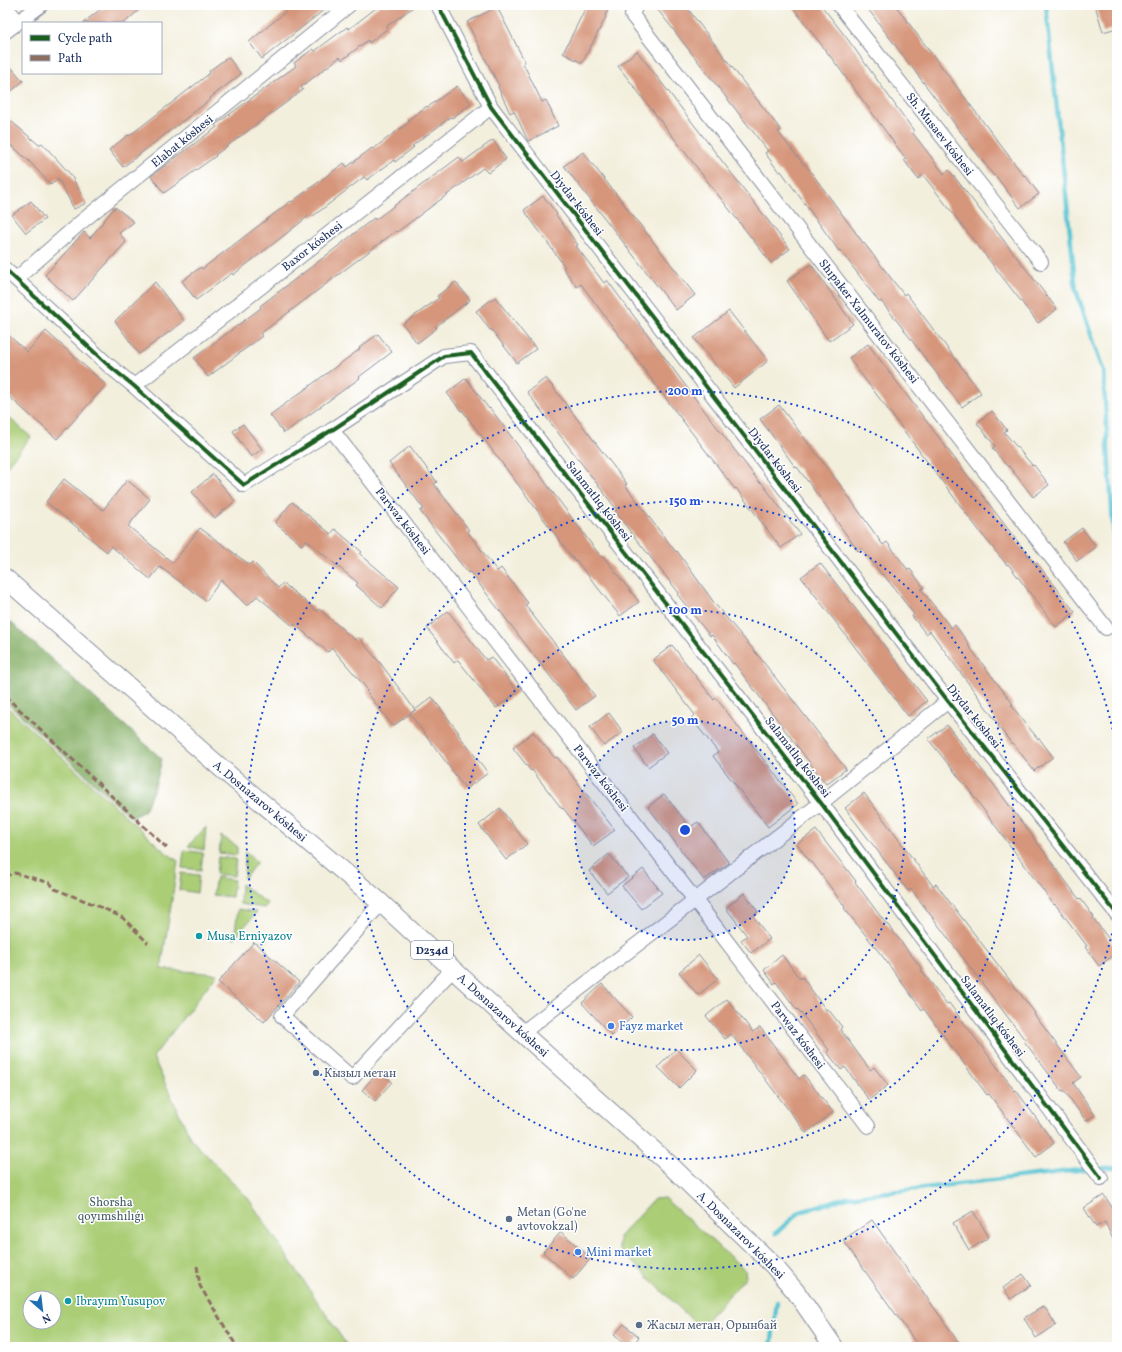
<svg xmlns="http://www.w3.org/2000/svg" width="1122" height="1352" viewBox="0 0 1122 1352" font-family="Vollkorn,serif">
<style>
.green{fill:#aacd76;stroke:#627e6a;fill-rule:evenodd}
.forest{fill:#87b067;stroke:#517062}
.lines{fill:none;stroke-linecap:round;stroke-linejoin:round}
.stream{stroke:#59c4d3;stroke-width:4.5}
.building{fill:#d6967b}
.minor-casing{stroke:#878f9e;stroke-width:16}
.major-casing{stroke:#878f9e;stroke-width:20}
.minor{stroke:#fff;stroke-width:14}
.major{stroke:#fff;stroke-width:18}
.quiet{stroke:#8d6e63;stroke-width:3;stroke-dasharray:6 3;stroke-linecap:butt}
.cycleway-casing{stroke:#fff;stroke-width:6}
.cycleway{stroke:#1b5e20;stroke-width:4}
.ring{fill:none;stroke:#1d4ed8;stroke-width:2;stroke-dasharray:2 4}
.culture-dot{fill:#0f9aa8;stroke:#fff;stroke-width:1.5}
.shop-dot{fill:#3f7fe0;stroke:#fff;stroke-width:1.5}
.service-dot{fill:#5c6f8a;stroke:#fff;stroke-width:1.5}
.labels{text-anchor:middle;stroke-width:3;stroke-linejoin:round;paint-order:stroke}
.shield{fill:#fff;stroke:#5f6d8e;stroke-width:1}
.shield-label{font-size:11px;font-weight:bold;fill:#1b2f5e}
.street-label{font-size:12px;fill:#1b2f5e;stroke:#fff}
.culture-label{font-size:12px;fill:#0d838f;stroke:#fff;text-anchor:start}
.shop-label{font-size:12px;fill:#366cbe;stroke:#fff;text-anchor:start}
.service-label{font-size:12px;fill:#4e5e75;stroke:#fff;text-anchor:start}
.park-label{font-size:12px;fill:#465e65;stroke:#fff}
.centre{fill:#1d4ed8;stroke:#fff;stroke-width:2}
.ring-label{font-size:12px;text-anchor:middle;font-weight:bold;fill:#1d4ed8;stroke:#fff;stroke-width:3;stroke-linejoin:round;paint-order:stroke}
</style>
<rect width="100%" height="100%" fill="#fff"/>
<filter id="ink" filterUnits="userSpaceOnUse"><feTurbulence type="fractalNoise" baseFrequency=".025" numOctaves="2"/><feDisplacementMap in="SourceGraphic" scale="8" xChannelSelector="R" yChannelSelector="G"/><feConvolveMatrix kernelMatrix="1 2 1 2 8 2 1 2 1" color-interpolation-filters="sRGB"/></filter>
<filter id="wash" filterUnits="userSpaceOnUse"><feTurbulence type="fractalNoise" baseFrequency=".012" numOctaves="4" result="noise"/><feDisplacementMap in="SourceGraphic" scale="16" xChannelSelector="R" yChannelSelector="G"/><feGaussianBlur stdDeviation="0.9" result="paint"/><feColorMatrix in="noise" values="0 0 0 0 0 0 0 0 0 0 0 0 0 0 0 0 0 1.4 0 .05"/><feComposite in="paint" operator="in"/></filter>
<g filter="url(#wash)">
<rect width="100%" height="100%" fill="#f3efdd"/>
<g class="green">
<path d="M6 415 31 437 5 468V416Z"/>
<path d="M5 705 164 851 178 861 161 969 217 974 153 1057 191 1139 248 1198 348 1347H5ZM30 1298H54V1322H30Z"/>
<path d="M206 827 204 850 188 846Z"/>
<path d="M221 836 237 846V855L219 853Z"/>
<path d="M184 850 203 853 201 870 182 868Z"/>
<path d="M245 852 257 862 244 879Z"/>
<path d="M218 857 236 859 234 876 216 874Z"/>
<path d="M181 873 199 875 197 893 179 890Z"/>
<path d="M216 877 234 880 232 897 213 895Z"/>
<path d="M241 884 268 904 264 908 240 904Z"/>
<path d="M238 909 257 912 234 939Z"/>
<path d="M664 1198 745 1270 746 1277 702 1325 694 1322 619 1249V1237L654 1199Z"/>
</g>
<path class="forest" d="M5 617 162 759 156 783 145 810 132 818 5 701Z"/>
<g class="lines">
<g class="stream">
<path d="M1046 5 1076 290 1103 370 1117 586"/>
<path d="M1103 1168H1117"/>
<path d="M776 1233 800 1212 847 1197 1087 1169"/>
<path d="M771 1347 777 1302"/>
</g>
</g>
<g id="blocks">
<g class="building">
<path d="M106 5H145L124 23H83Z"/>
<path d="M294 5H330L262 59 249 42Z"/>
<path d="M380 5H416L387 26 388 28 369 43 368 40 342 60 340 57 301 87 303 90 215 155 216 156 196 170 164 193 151 176 217 127 215 125 296 66 294 63 313 49 315 51 347 27 349 29Z"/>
<path d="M587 5H611L605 16 606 17 582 63 563 53Z"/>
<path d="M654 5H685L744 83 781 130 778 132 804 165 805 164 864 244V243L904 295 906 293 981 393 962 407 901 326 881 301 879 302 840 250 839 251 781 171 779 172 765 153 768 151 740 115Z"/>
<path d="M791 5H821L849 41 914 131 912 132 944 174 949 170 1057 309 1038 323 923 175 918 179 904 160 906 159 839 68Z"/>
<path d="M865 5H895L1024 176 1025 175 1039 194 1020 208 995 175 994 176Z"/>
<path d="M1095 5H1117V28L1103 32Z"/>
<path d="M497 7 525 62 523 63 542 102 546 100 558 126 528 141 514 111 510 113 498 87 499 86 467 22Z"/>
<path d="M637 51 790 249 771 263 618 66Z"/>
<path d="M228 57 241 74 210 98 211 99 123 167 109 150 128 135 129 136 210 73 209 71Z"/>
<path d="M11 67 23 81 5 97V73Z"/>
<path d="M457 86 471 104 452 118 451 117 412 146 414 147 395 162 394 160 367 180 364 177 312 217 310 215 233 275 232 273 196 300 182 281 201 267 202 269 291 201 292 202 344 163 347 167 372 148 373 149 409 122 408 120 427 106 428 107Z"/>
<path d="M5 116 39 145 42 143 71 175 86 203 74 209 58 178 51 185 29 161 5 140Z"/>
<path d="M493 140 506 159 488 173 483 168 397 232 396 231 260 334 262 336 208 377 194 358 261 308 260 306 323 258 374 218 375 220 459 157 463 162Z"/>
<path d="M583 152 695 295 676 310 564 166Z"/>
<path d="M543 196 557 214 556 215 578 245 576 246 604 283 607 280 697 401 760 483 761 482 800 534 781 548 736 488 735 489 673 408 581 284 577 287 563 268 565 267 524 210Z"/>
<path d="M31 201 45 219 26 233 12 215Z"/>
<path d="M115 207 134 222 119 233 126 242 73 301 45 275 84 232 90 238Z"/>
<path d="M811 264 853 324 829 341 787 281Z"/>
<path d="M155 282 184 321 139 354 115 321Z"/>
<path d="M456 282 470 300 435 327 437 328 417 343 403 324 439 298 437 296Z"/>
<path d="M495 297 536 349 517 363 491 329 490 330 476 311Z"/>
<path d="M729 311 768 361 734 388 694 338Z"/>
<path d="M46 331 106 385 57 439 5 393V332L27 352Z"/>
<path d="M378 334 392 352 359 377 360 378 284 433 270 415 360 349 359 348Z"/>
<path d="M868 344 1011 533 1035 564 1037 563 1075 612 1056 627 1008 564 1007 565 981 533 849 358Z"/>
<path d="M466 378 489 409 490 408 601 557 603 556 639 602 620 616 576 560 575 561 493 451 462 410 461 411 447 393Z"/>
<path d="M546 378 627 484 625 485 655 525 676 552 677 551 715 604 761 659 846 769 826 784 734 663 733 664 712 635 710 636 691 612 677 594 679 593 629 530 615 511 617 510 527 392Z"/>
<path d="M779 405 838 482 883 545 887 542 908 570 910 569 924 588 921 589 951 628 955 625 969 644 968 645 1013 704 1011 705 1038 739 1039 738 1053 757 1034 771 1013 743 1012 744 998 726 999 725 930 631 926 634 912 616 914 614 883 574 882 575 862 548 858 551 826 506 797 467 796 468 760 419Z"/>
<path d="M992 411 1007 430 1004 432 1033 466 1034 465 1049 485 1033 497 1009 466 1008 467 992 448 995 446 977 423Z"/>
<path d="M243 424 262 449 251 457 233 431Z"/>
<path d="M410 446 437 482 434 484 469 530 467 531 497 571 501 568 528 603 525 605 595 696 576 710 470 572 468 573 420 511 424 509 389 463Z"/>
<path d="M213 474 235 501 215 518 192 492Z"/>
<path d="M64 479 103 510 127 480 150 499 128 526 173 563 200 528 250 565 253 562 278 588 283 583 317 611 319 609 355 640 358 637 381 664 415 710 393 726 366 691 368 690 332 648 328 652 294 624 293 626 257 596 247 606 221 580 206 601 160 567 150 579 111 546 107 552 46 502Z"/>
<path d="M292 502 331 534 335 529 362 552 360 554 399 587 382 608 356 585 358 583 306 540 302 545 275 523Z"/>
<path d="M1082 528 1096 547 1077 561 1063 542Z"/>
<path d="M820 563 927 701 908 716 801 577Z"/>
<path d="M448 611 486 660 491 657 518 692 496 708 458 660 454 663 427 628Z"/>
<path d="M672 645 714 700 716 698 798 804 768 827 713 756 718 752 691 718 695 715 653 660Z"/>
<path d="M432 697 459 733 458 734 488 773 466 789 410 714Z"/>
<path d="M609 713 623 732 604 746 590 727Z"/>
<path d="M947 725 994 785 1079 899 1080 898 1094 917 1093 918 1117 950V953L1099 966 1085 947 1087 946 1055 904 1054 905 969 790 928 739Z"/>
<path d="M533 732 555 758 557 757 615 830 593 846 563 808 562 809 532 770 531 771 513 748Z"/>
<path d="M653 734 667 753 648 767 634 748Z"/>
<path d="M864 793 933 886 936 884 1035 1013 1034 1014 1081 1077 1073 1083 1095 1115 1086 1121 1064 1090 1062 1091 1024 1041 1025 1040 911 889 908 891 845 808Z"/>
<path d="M664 794 690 827 698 822 729 863 704 880 648 807Z"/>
<path d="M500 808 527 844 506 860 479 825Z"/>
<path d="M816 830 856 881 855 882 887 925H888L922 969 921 970 947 1004 949 1003 1015 1091 1016 1090 1054 1143 1036 1157 989 1094 987 1095 924 1009 922 1010 883 957 844 908 845 907 812 862 811 863 797 844Z"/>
<path d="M609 854 628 877 607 893 589 871Z"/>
<path d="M643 869 662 893 641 909 622 886Z"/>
<path d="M744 893 758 912 753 916 770 939 751 953 741 940 747 936 726 908Z"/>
<path d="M254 942 299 982 264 1022 218 982Z"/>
<path d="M699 955 718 979 698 995 679 972Z"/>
<path d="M782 955 800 979 802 977 826 1010 828 1009 842 1027 840 1029 870 1070 874 1067 888 1085 869 1100 845 1067 841 1070 827 1052 829 1050 798 1009 797 1010 776 982 774 984 764 970Z"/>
<path d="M602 984 632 1017 612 1036 582 1003Z"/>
<path d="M727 999 753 1032 760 1027 799 1079 804 1075 833 1112 806 1133 731 1034 725 1039 706 1016Z"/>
<path d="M676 1049 697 1070 679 1088 658 1067Z"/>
<path d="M379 1071 392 1082 375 1101 362 1090Z"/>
<path d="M1104 1195 1117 1215V1248L1105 1222 1096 1227 1084 1208Z"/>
<path d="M973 1211 989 1237 969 1250 953 1223Z"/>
<path d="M872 1220 952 1333 962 1347H919L843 1240Z"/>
<path d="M561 1232 591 1258 573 1279 543 1252Z"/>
<path d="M1023 1274 1031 1285 1011 1299 1003 1288Z"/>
<path d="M1044 1306 1056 1325 1036 1338 1024 1318Z"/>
<path d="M624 1324 639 1337 631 1347H628L614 1335Z"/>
</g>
</g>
</g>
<g filter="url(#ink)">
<use href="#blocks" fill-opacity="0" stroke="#878f9e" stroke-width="1"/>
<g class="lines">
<defs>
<g id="minor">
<path d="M438 5 491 107 948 701 1117 914"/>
<path d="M636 5 632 15 1106 628"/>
<path d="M839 5 1041 262"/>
<path d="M5 6 18 22"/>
<path d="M5 32 41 5"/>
<path d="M5 269 107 364 134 386 244 485 332 430 444 356 471 353 821 803 1101 1178"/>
<path d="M16 279 80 223 349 5"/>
<path d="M134 386 491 107"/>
<path d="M332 430 695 900 868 1126"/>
<path d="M381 903 282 1016 352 1078 453 969"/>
<path d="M522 1033 821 803 948 701"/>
</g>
<path id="major" d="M5 578 229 775 381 903 522 1033 671 1166 773 1265 796 1292 834 1347"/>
</defs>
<use href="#minor" class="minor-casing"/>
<use href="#major" class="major-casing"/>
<use href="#minor" class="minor"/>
<use href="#major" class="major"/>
<g class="quiet">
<path d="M5 696 167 848"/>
<path d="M5 876 15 873 50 883 55 889 103 908 123 918 148 943"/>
<path d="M197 1266 200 1286 237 1347"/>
</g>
<defs>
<g id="cycleway">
<path d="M438 5 491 107 948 701 1117 914"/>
<path d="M5 269 107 364 134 386 244 485 332 430 444 356 471 353 821 803 1101 1178"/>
</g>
</defs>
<use href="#cycleway" class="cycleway-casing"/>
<use href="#cycleway" class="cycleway"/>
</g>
</g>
<circle cx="685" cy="830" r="110" fill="#1d4ed8" fill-opacity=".12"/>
<g class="ring">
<circle cx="685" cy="830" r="110"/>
<circle cx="685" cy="830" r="220"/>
<circle cx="685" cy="830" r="329"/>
<path d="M1117 910A439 439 0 1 1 1117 750"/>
</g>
<g class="culture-dot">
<circle cx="199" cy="936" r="4"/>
<circle cx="68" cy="1301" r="4"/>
</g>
<g class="shop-dot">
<circle cx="611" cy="1026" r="4"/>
<circle cx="578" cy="1252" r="4"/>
</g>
<g class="service-dot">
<circle cx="316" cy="1073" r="4"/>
<circle cx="509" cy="1219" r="4"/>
<circle cx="639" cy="1325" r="4"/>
</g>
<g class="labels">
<rect class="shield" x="411" y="941" width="42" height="18" rx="3"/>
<g class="shield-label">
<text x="432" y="954">D234d</text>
</g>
<g class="street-label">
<text transform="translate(940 134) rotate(52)" y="4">Sh. Musaev kóshesi</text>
<text transform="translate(182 141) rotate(-39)" y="4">Elabat kóshesi</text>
<text transform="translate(577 203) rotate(52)" y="4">Diydar kóshesi</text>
<text transform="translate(312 246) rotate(-38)" y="4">Baxor kóshesi</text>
<text transform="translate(869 321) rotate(52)" y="4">Shıpaker Xalmuratov kóshesi</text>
<text transform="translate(775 460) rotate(52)" y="4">Diydar kóshesi</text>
<text transform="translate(599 501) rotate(52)" y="4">Salamatlıq kóshesi</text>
<text transform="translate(403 521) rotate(52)" y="4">Parwaz kóshesi</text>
<text transform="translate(974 716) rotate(51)" y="4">Diydar kóshesi</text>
<text transform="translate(798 757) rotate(52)" y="4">Salamatlıq kóshesi</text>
<text transform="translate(601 778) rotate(52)" y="4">Parwaz kóshesi</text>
<text transform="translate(260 801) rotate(40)" y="4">A. Dosnazarov kóshesi</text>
<text transform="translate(503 1015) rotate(42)" y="4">A. Dosnazarov kóshesi</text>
<text transform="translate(993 1016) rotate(53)" y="4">Salamatlıq kóshesi</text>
<text transform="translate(798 1035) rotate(53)" y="4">Parwaz kóshesi</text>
<text transform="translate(741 1235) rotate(45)" y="4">A. Dosnazarov kóshesi</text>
</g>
<g class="culture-label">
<text x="207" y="940">Musa Erniyazov</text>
<text x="76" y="1305">Ibrayım Yusupov</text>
</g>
<g class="shop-label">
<text x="619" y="1030">Fayz market</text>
<text x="586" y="1256">Mini market</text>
</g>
<g class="service-label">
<text x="324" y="1077">Кызыл метан</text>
<text x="517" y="1216">Metan (Go'ne<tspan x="517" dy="14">avtovokzal)</tspan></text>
<text x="647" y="1329">Жасыл метан, Орынбай</text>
</g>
<g class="park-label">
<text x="111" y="1206">Shorsha<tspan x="111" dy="14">qoyımshılıǵı</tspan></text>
</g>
</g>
<circle cx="685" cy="830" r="6" class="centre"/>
<g class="ring-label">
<text x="685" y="395">200 m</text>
<text x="685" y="505">150 m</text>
<text x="685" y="614">100 m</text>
<text x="685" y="724">50 m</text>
</g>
<rect width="1122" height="1352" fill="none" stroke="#fff" stroke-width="20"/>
<rect x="22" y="22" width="140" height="52" fill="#ffffff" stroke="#a4acbf"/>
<rect x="30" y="35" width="20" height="6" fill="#1b5e20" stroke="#a4acbf"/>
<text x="58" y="42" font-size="12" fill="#1b2f5e">Cycle path</text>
<rect x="30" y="55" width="20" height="6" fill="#8d6e63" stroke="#a4acbf"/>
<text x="58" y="62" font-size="12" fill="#1b2f5e">Path</text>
<g transform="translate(42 1310) rotate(152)"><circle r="19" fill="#ffffff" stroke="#a4acbf"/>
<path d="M0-3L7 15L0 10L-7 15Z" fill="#1f6fb2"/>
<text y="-6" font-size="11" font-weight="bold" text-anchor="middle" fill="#1b2f5e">N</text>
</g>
</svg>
